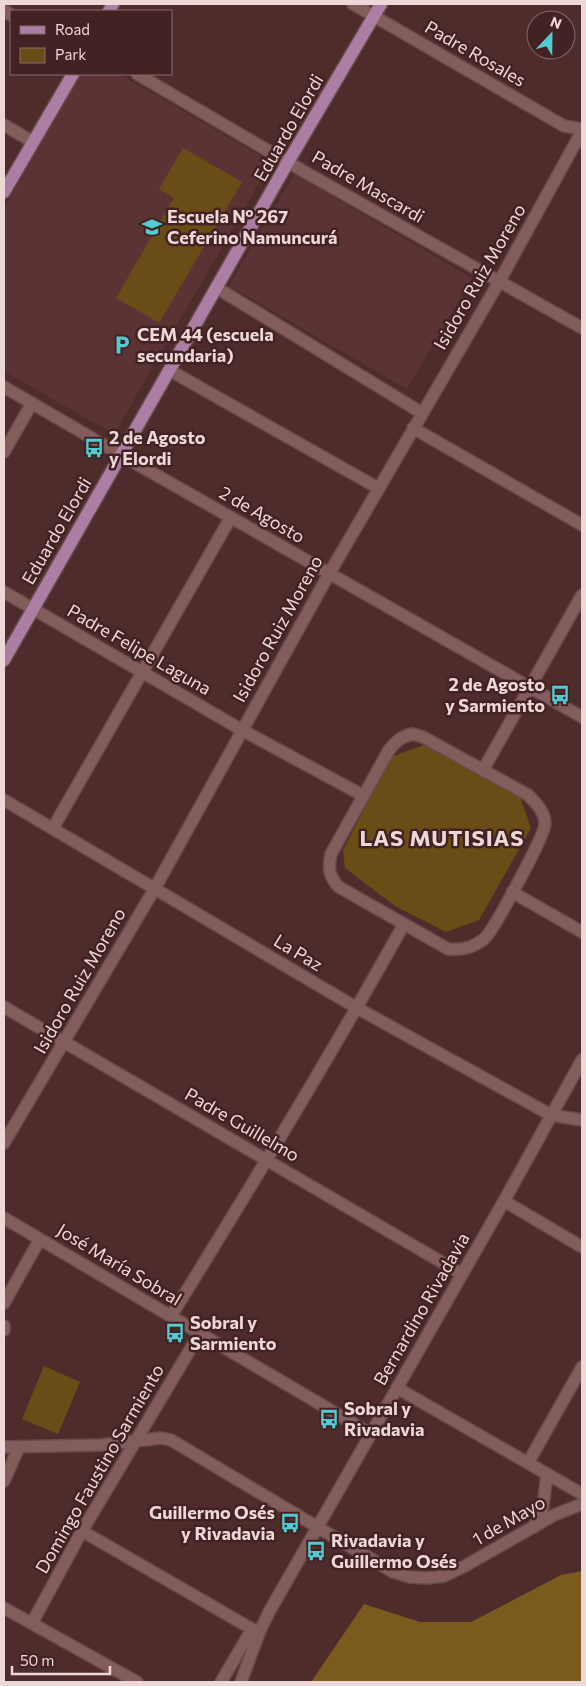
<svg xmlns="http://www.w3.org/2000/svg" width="586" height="1686" viewBox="0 0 586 1686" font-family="Commissioner,sans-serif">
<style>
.built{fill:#5c3334}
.green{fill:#6a4d16}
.forest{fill:#7a5a1d}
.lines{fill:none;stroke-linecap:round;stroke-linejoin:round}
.street-casing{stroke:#674a4b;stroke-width:14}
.primary-casing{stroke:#674a4b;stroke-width:15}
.street{stroke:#835c5c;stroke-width:11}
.primary{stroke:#ac7ea4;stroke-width:12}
.labels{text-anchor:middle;stroke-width:5;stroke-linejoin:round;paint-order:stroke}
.street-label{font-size:18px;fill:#eed7d7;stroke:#432223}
.poi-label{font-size:18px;font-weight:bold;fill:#eed7d7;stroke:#432223;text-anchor:start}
.district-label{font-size:22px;font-weight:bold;letter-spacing:1px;fill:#eed7d7;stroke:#432223}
</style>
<rect width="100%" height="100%" fill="#4e2c2c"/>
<g class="built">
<path d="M81 74H119L271 162 114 434 4 371V208Z"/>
<path d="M294 174 472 278 407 389 229 286Z"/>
</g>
<g class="green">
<path d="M183 148 242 182 159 323 116 298 174 198 159 189Z"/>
<path d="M424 745 520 797 531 828 479 920 446 932 395 906 345 868 343 850 391 757Z"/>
<path d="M44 1366 80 1382 58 1434 22 1419Z"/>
</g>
<path class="forest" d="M582 1571V1682H311L364 1604 420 1622H471L561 1575Z"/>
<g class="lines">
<defs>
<g id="street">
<path d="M353 4 564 126 582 129"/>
<path d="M4 10 11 15"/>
<path d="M137 74 303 171 582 328"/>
<path d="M4 125 33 142"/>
<path d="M217 288 422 413"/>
<path d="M169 370 378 488"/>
<path d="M4 387 121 455 582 717"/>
<path d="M413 428 582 525"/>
<path d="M4 452 32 403"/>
<path d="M4 592 242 730 362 795"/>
<path d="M413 734 423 737 528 795C536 803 545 812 545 824 544 837 494 930 484 939 472 948 463 950 448 949L339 887C329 877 328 868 331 854L389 750C396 741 402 736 413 734Z"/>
<path d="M483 770 582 595"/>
<path d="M4 800 357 1008 551 1115 582 1120"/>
<path d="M53 828 231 517"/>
<path d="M512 892 582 932"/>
<path d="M4 1007 462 1274"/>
<path d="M4 1143 155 888 329 574 499 282 582 131"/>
<path d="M504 1201 582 1247"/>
<path d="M4 1218 371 1434"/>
<path d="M4 1303 40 1239"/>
<path d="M171 1316C251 1187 330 1057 404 924"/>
<path d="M4 1326V1330"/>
<path d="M397 1388 582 1494"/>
<path d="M4 1447 101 1445 161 1438 171 1440 393 1572 410 1577 427 1578 444 1576 465 1566 554 1515 582 1504"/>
<path d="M528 1463 582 1367"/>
<path d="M4 1481 19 1447"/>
<path d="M534 1527 543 1507 547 1474"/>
<path d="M82 1531 259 1633"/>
<path d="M4 1608 137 1682"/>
<path d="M32 1623 82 1531 200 1333"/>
<path d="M221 1682 252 1629"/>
<path d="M241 1682 259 1633 269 1612 504 1201 582 1060"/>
</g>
<g id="primary">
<path d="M109 11 113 4"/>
<path d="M4 192 73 74"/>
<path d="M4 660 288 162 381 4"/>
</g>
</defs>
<use href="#street" class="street-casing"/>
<use href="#primary" class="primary-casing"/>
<use href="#street" class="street"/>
<use href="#primary" class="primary"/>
</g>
<defs>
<symbol id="school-bare" viewBox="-9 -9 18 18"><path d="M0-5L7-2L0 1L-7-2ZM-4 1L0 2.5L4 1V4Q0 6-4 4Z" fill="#51ccd2" stroke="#432223" stroke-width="2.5" paint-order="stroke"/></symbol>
<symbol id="parking-bare" viewBox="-9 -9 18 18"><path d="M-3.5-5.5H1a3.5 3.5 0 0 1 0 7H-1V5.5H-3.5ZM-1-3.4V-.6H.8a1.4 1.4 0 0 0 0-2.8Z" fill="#51ccd2" stroke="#432223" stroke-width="2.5" paint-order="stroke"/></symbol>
<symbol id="bus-bare" viewBox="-9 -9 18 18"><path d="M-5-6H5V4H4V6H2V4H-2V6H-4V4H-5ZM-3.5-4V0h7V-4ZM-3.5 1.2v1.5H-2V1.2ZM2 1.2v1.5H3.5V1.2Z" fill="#51ccd2" stroke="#432223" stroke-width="2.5" paint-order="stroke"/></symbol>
</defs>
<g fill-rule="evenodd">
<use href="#school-bare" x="138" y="213" width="28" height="28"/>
<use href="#parking-bare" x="108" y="331" width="28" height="28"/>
<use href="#bus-bare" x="80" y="434" width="28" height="28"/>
<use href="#bus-bare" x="546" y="681" width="28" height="28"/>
<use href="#bus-bare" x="161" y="1319" width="28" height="28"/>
<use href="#bus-bare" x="315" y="1405" width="28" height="28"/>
<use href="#bus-bare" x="276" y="1509" width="28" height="28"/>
<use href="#bus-bare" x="302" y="1537" width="28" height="28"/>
</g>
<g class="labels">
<g class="street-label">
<text transform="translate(475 54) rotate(30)" y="6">Padre Rosales</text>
<text transform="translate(289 128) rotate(-60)" y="6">Eduardo Elordi</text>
<text transform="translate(368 187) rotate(30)" y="6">Padre Mascardi</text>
<text transform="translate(480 277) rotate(-60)" y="6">Isidoro Ruiz Moreno</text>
<text transform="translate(262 515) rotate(30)" y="6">2 de Agosto</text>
<text transform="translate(57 531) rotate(-60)" y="6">Eduardo Elordi</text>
<text transform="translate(278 629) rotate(-61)" y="6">Isidoro Ruiz Moreno</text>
<text transform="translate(139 650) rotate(30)" y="6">Padre Felipe Laguna</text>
<text transform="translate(298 953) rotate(31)" y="6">La Paz</text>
<text transform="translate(80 981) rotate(-60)" y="6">Isidoro Ruiz Moreno</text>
<text transform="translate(242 1125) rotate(30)" y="6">Padre Guillelmo</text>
<text transform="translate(119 1265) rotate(31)" y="6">José María Sobral</text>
<text transform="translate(422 1309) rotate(-60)" y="6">Bernardino Rivadavia</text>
<text transform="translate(100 1469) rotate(-60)" y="6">Domingo Faustino Sarmiento</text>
<text transform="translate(509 1521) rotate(-30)" y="6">1 de Mayo</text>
</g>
<g class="poi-label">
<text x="167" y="223">Escuela Nº 267<tspan x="167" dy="21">Ceferino Namuncurá</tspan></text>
<text x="137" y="341">CEM 44 (escuela<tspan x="137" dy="21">secundaria)</tspan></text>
<text x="109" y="444">2 de Agosto<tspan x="109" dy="21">y Elordi</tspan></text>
<text x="545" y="691" text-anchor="end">2 de Agosto<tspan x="545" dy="21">y Sarmiento</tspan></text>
<text x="190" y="1329">Sobral y<tspan x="190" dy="21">Sarmiento</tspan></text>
<text x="344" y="1415">Sobral y<tspan x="344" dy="21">Rivadavia</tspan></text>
<text x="275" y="1519" text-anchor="end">Guillermo Osés<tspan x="275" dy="21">y Rivadavia</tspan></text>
<text x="331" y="1547">Rivadavia y<tspan x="331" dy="21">Guillermo Osés</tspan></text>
</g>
<g class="district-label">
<text x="442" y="846">LAS MUTISIAS</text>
</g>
</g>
<rect width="586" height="1686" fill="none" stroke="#eed7d7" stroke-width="10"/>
<rect x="10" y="10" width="162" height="65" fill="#432223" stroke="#876a6b"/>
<rect x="20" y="26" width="25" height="8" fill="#ac7ea4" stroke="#876a6b"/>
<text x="55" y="35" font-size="15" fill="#eed7d7">Road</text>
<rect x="20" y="48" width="25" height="15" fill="#6a4d16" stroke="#876a6b"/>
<text x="55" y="60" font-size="15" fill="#eed7d7">Park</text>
<g transform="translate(551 35) rotate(22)"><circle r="24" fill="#432223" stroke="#876a6b"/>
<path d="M0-4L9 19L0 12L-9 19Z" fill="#51ccd2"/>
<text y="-8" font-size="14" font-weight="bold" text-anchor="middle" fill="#eed7d7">N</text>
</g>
<path d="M12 1666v8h98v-8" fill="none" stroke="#eed7d7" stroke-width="2.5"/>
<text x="20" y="1666" font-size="15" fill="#eed7d7" stroke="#432223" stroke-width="4" paint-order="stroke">50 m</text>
</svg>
